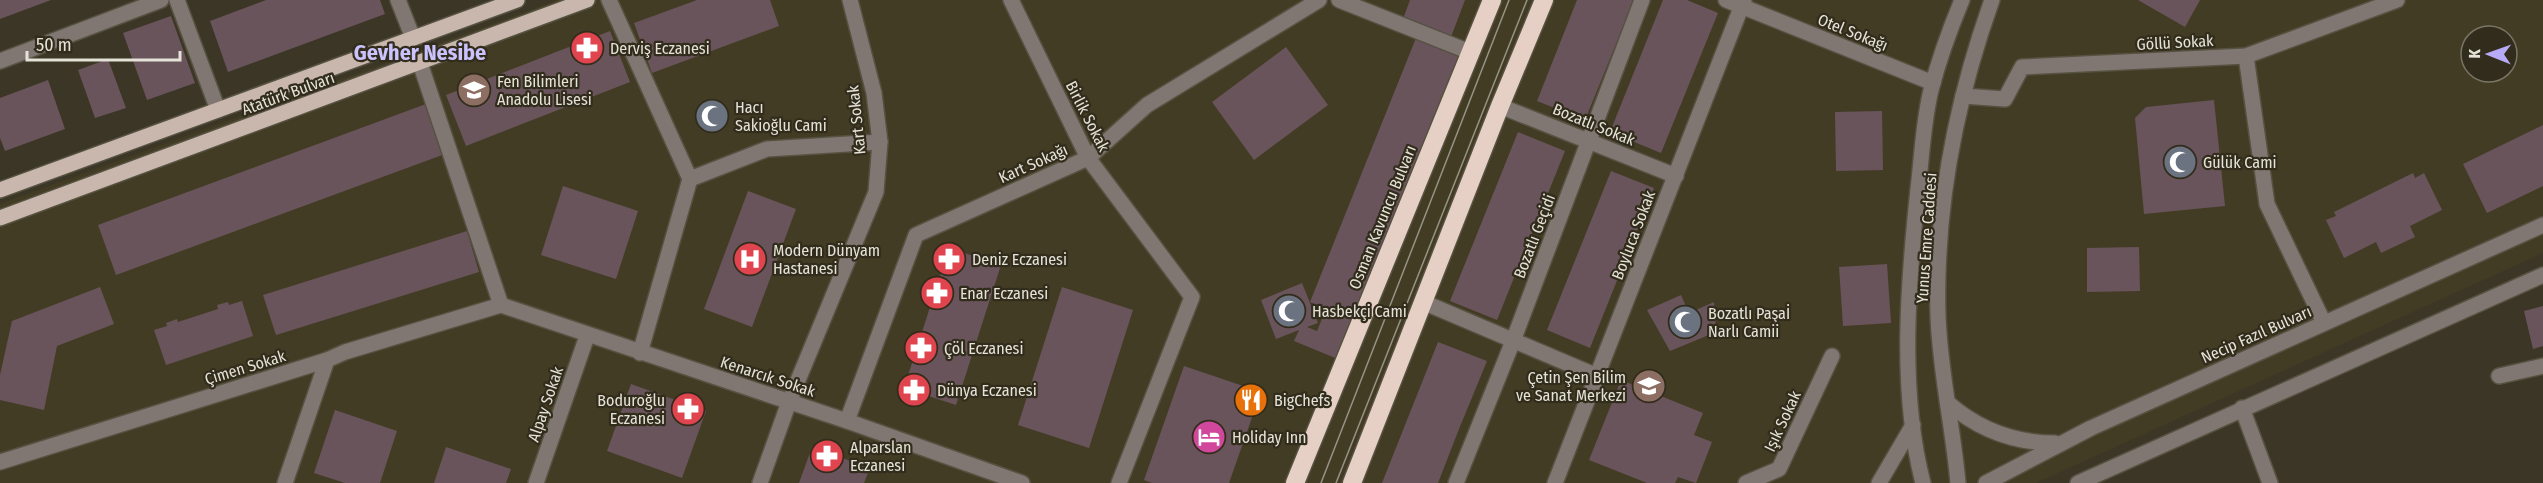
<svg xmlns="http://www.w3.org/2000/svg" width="2543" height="483" viewBox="0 0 2543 483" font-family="'Fira Sans Condensed',sans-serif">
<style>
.built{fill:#433c24;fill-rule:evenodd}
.building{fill:#69545b}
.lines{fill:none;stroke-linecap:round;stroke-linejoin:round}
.minor-casing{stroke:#565241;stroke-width:18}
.major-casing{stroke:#565241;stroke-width:18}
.highway-casing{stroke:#565241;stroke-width:21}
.minor{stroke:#807773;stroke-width:15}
.major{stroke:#c9b7ae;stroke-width:15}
.highway{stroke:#e6d0c6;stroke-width:18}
.tram{stroke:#969385;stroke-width:1.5}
.labels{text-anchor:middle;stroke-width:4.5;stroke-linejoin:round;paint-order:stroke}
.street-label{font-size:16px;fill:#e5e2d7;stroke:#312c1b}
.poi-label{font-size:16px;fill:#e5e2d7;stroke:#312c1b;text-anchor:start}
.district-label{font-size:22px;font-weight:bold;fill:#cbc3fd;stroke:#312c1b}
</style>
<rect width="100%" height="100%" fill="#3b3625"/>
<path class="built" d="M557 0H2543V253L2036 483H0V204ZM2471 36H2507V72H2471Z"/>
<g class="building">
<path d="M0 0H51L0 19Z"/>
<path d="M266 0H380L385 14 228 72 210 21Z"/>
<path d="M697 0H770L779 26 652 73 634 23Z"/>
<path d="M1410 0H1465L1451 37 1403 19Z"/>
<path d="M1577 0H1634L1585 120 1537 101Z"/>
<path d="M1663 0H1687L1718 13 1661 153 1610 132Z"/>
<path d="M2138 0H2200L2185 27Z"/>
<path d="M171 16 195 83 147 100 123 33Z"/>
<path d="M610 31 630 82 466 146 446 95Z"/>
<path d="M1416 38 1462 57 1340 360 1294 341 1299 330 1276 339 1261 300 1302 283 1318 323 1307 327 1317 331 1326 309 1310 302Z"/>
<path d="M1286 47 1328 105 1254 160 1212 102Z"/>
<path d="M108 59 126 108 95 118 78 70Z"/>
<path d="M48 80 65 129 5 151 0 138V98Z"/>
<path d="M2214 100 2225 206 2144 214 2135 118 2146 107Z"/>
<path d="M426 104 445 154 116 275 98 225Z"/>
<path d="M724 104 725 127 699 128 698 106Z"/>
<path d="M1882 111 1883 170 1836 171 1835 112Z"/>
<path d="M2543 125V186L2487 213 2463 164Z"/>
<path d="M1518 132 1565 151 1497 320 1450 301Z"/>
<path d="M1611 171 1654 188 1590 348 1547 330Z"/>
<path d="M2413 173 2415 178 2424 173 2442 210 2410 226 2415 237 2381 253 2376 242 2344 258 2326 220 2336 216 2334 212Z"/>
<path d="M563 186 638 211 616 279 541 255Z"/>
<path d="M748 191 796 209 752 327 704 309Z"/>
<path d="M467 231 479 272 276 335 263 295Z"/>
<path d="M2139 247 2140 291 2087 292V248Z"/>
<path d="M949 248 1001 265 956 405 904 388Z"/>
<path d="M1887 264 1891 323 1843 326 1839 267Z"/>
<path d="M100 287 114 324 57 346 44 410 0 400V375L12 321Z"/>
<path d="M1062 287 1133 310 1089 448 1018 425Z"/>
<path d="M1681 295 1689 313 1714 302 1716 332 1670 351 1647 310Z"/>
<path d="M242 301 253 336 166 365 154 330 167 326 166 323 177 319 178 322 218 309 217 305 228 302 229 305Z"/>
<path d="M2543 306V346L2533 349 2524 311Z"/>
<path d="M1438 342 1487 361 1459 429 1438 483H1382Z"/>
<path d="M1184 366 1261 392 1229 483H1152L1144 480Z"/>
<path d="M1621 380 1703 413 1694 435 1712 442 1696 483 1678 477 1675 483H1647L1589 460Z"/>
<path d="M631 384 706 411 682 478 607 451Z"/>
<path d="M335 410 397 431 380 483H345L314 473Z"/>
<path d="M446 447 511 469 506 483H434Z"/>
<path d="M812 447 870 468 864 483H799Z"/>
</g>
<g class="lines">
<defs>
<g id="minor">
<path d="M177 0 218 110"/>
<path d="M398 0 413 38"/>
<path d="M609 0 690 179"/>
<path d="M1011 0 1088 158 1192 297 1119 483"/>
<path d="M1339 0 1470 52"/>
<path d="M1726 0 1933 83"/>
<path d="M2246 56 2267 204 2324 323"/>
<path d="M0 61 161 0"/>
<path d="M420 63 501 305"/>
<path d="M1963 96 2005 99 2022 67 2246 56 2397 0"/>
<path d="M1500 106 1676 176"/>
<path d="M1423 302 1597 376"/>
<path d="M501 305 847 421 1022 483"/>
<path d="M640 353 690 179 767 149 880 142"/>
<path d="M2499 376 2543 366"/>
<path d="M1948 403C1979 430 2014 443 2055 443"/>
<path d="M2242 408 2270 483"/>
<path d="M847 421 916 235 1088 158 1147 105 1319 0"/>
<path d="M0 462 327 360 345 352 501 305"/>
<path d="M285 483 327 360"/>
<path d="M536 483 587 336"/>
<path d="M760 483 789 402 876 192 880 142 874 93 850 0"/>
<path d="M1456 483 1513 341 1642 0"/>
<path d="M1555 483 1744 0"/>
<path d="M1746 483 1779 469 1832 356"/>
<path d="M1879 483 1913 425"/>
<path d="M1923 483C1899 391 1908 283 1918 189 1922 156 1923 123 1931 90 1939 59 1950 29 1962 0"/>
<path d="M1958 483C1953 427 1940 372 1938 316 1935 209 1956 101 1992 0"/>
<path d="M1986 483 2091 428 2543 225"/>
<path d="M2078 483 2543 275"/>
</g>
<g id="major">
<path d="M0 190 517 0"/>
<path d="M0 218 587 0"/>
</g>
<g id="highway">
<path d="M1295 483 1492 0"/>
<path d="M1352 483 1500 106 1544 0"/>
</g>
</defs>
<use href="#minor" class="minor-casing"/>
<use href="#major" class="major-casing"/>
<use href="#highway" class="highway-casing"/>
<use href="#minor" class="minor"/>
<use href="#major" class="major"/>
<use href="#highway" class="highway"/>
<g class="tram">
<path d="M1321 483 1509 0"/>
<path d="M1336 483 1527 0"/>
</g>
</g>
<defs>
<symbol id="pharmacy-disc" viewBox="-11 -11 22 22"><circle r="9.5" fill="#e0444e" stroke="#312c1b"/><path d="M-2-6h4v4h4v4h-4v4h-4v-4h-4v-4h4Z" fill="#fff"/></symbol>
<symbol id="school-disc" viewBox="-11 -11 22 22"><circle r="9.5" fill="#8d6e63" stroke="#312c1b"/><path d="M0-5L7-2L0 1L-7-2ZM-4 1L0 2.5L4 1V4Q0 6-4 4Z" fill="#fff"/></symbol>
<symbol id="mosque-disc" viewBox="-11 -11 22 22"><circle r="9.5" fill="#6b7280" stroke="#312c1b"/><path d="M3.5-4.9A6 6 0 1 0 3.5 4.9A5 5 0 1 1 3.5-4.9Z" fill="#fff"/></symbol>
<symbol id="hospital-disc" viewBox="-11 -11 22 22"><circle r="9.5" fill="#e0444e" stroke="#312c1b"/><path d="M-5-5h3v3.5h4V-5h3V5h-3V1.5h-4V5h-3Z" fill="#fff"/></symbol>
<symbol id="restaurant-disc" viewBox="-11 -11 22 22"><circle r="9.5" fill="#e8710a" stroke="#312c1b"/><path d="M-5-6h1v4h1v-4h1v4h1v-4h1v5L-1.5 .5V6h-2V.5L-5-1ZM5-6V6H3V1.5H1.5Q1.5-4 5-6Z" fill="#fff"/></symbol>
<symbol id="hotel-disc" viewBox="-11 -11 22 22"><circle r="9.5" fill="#d1479c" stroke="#312c1b"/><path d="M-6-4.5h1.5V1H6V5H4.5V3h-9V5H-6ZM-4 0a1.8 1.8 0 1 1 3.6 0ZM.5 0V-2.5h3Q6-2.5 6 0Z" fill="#fff"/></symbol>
</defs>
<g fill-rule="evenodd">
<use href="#pharmacy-disc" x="568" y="29" width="38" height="38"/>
<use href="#school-disc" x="455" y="71" width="38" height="38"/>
<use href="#mosque-disc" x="693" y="97" width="38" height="38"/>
<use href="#mosque-disc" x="2161" y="143" width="38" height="38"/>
<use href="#hospital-disc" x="731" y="240" width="38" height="38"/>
<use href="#pharmacy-disc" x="930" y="240" width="38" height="38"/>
<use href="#pharmacy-disc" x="918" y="274" width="38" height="38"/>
<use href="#mosque-disc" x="1270" y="292" width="38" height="38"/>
<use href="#mosque-disc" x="1666" y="303" width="38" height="38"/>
<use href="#pharmacy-disc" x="902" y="329" width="38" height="38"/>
<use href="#school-disc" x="1630" y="367" width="38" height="38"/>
<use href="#pharmacy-disc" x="895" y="371" width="38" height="38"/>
<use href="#restaurant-disc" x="1232" y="381" width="38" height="38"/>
<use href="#pharmacy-disc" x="669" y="390" width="38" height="38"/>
<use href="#hotel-disc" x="1190" y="418" width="38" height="38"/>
<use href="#pharmacy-disc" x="808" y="437" width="38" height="38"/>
</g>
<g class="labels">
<g class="street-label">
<text transform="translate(1853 32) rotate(22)" y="6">Otel Sokağı</text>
<text transform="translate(2175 42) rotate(-3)" y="6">Göllü Sokak</text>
<text transform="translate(288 93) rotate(-20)" y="6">Atatürk Bulvarı</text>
<text transform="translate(1088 116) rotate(63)" y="6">Birlik Sokak</text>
<text transform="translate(856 120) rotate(-96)" y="6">Kart Sokak</text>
<text transform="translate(1594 124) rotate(22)" y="6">Bozatlı Sokak</text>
<text transform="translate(1033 163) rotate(-24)" y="6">Kart Sokağı</text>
<text transform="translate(1382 217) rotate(-68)" y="6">Osman Kavuncu Bulvarı</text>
<text transform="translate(1633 235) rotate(-69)" y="6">Boyluca Sokak</text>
<text transform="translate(1534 236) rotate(-69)" y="6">Bozatlı Geçidi</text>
<text transform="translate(1926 238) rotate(-86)" y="6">Yunus Emre Caddesi</text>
<text transform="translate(2256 334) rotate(-24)" y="6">Necip Fazıl Bulvarı</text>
<text transform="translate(245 367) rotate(-17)" y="6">Çimen Sokak</text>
<text transform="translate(768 376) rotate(18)" y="6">Kenarcık Sokak</text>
<text transform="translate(545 404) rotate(-71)" y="6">Alpay Sokak</text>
<text transform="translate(1782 421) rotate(-65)" y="6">Işık Sokak</text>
</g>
<g class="poi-label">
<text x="610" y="54">Derviş Eczanesi</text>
<text x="497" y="87">Fen Bilimleri<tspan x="497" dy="18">Anadolu Lisesi</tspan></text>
<text x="735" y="113">Hacı<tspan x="735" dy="18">Sakioğlu Cami</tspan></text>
<text x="2203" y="168">Gülük Cami</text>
<text x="773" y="256">Modern Dünyam<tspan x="773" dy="18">Hastanesi</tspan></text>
<text x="972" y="265">Deniz Eczanesi</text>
<text x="960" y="299">Enar Eczanesi</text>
<text x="1312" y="317">Hasbekçi Cami</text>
<text x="1708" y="319">Bozatlı Paşaİ<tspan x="1708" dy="18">Narlı Camii</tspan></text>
<text x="944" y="354">Çöl Eczanesi</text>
<text x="1626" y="383" text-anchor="end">Çetin Şen Bilim<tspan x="1626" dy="18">ve Sanat Merkezi</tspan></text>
<text x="937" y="396">Dünya Eczanesi</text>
<text x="665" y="406" text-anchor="end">Boduroğlu<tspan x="665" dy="18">Eczanesi</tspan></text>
<text x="1274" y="406">BigChefs</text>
<text x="1232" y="443">Holiday Inn</text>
<text x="850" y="453">Alparslan<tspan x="850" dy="18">Eczanesi</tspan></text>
</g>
<g class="district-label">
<text x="420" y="60">Gevher Nesibe</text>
</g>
</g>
<g transform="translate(2489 54) rotate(271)"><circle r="28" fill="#312c1b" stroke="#797566" stroke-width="1.5"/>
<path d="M0-4.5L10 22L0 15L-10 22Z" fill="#b7abf7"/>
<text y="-9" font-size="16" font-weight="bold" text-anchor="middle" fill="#e5e2d7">K</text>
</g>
<path d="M27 51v9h153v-9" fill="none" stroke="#e5e2d7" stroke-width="3"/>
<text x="36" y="51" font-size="18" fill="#e5e2d7" stroke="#312c1b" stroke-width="4.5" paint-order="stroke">50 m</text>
</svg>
